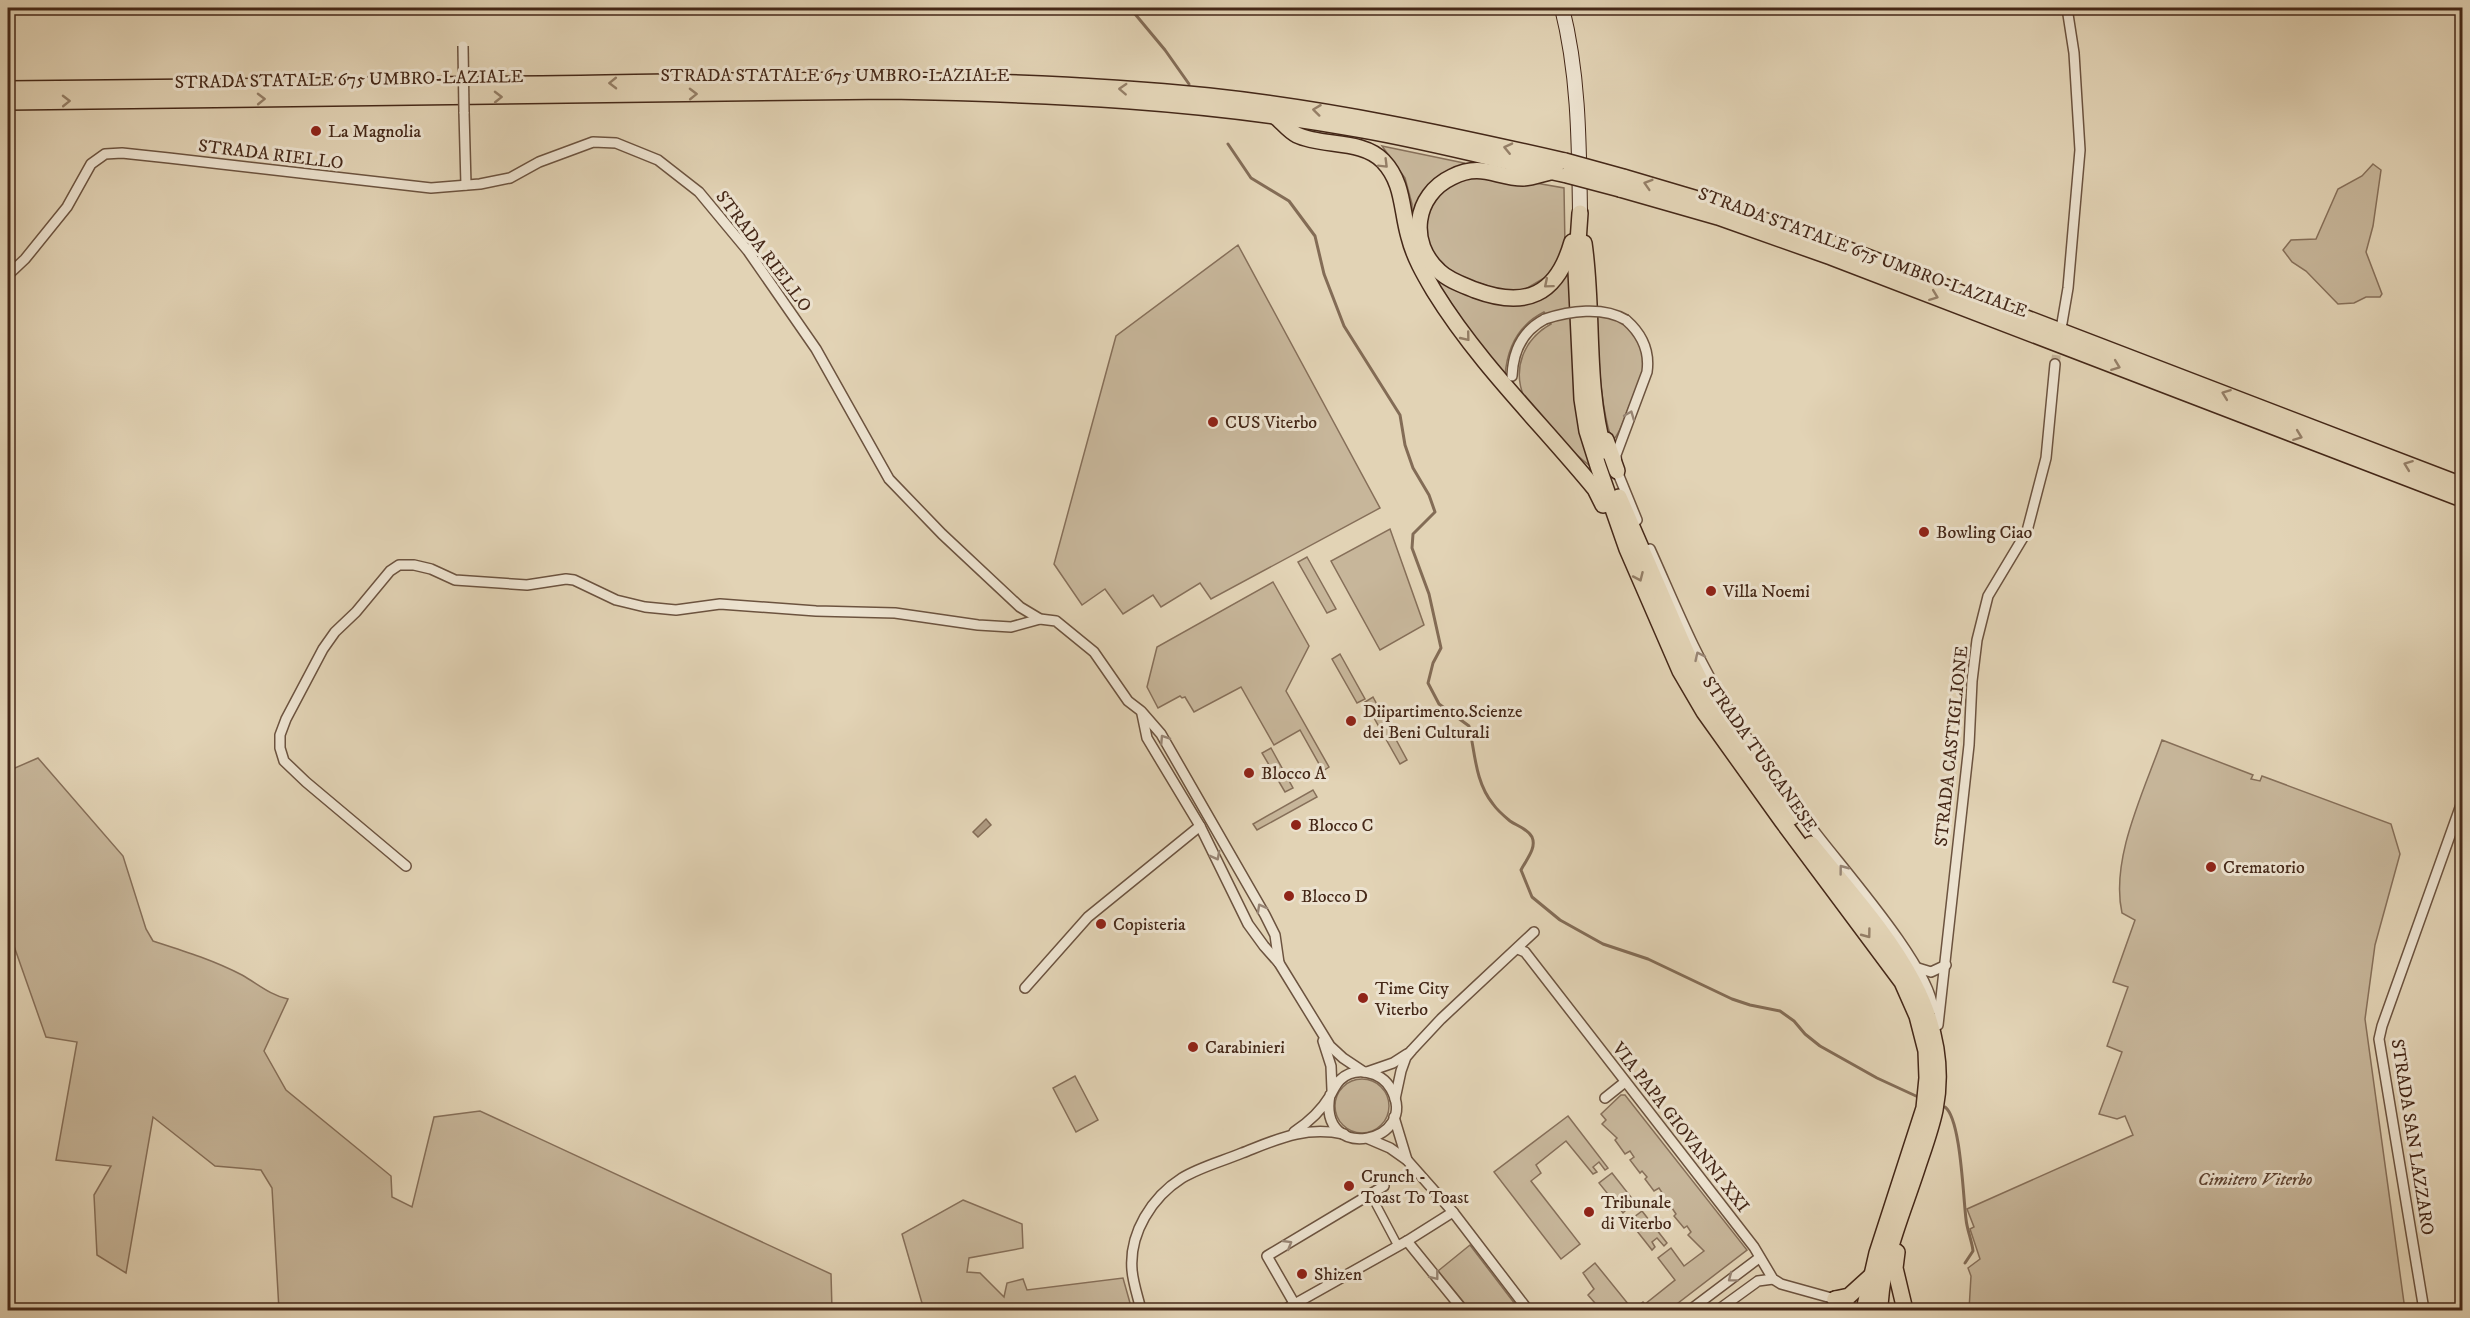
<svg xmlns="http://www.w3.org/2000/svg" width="2470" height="1318" viewBox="0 0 2470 1318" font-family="'IM FELL DW Pica',serif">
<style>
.green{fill:#c7b69a;stroke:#866f59;stroke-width:1.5}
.water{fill:#ad9980;stroke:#836c56;stroke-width:1.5}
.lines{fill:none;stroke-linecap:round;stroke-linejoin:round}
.stream{stroke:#836c56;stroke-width:3}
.minor-tunnel{stroke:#c3b196;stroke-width:9;stroke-dasharray:9 4.5;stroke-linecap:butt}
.pedestrian-casing{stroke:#6c533f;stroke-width:10}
.minor-casing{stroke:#6c533f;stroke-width:12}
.secondary-casing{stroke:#452818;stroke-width:16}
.primary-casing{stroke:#452818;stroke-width:18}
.trunk-casing{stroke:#452818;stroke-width:18}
.pedestrian{stroke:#ece2cf;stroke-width:7}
.minor{stroke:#ece2cf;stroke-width:9}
.secondary{stroke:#ece2cf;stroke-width:14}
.primary{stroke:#e2d3b5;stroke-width:15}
.trunk{stroke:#e2d3b5;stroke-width:15}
.minor-bridge-casing{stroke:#6c533f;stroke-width:12;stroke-linecap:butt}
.trunk-bridge-casing{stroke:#452818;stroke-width:18;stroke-linecap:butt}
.minor-bridge{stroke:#ece2cf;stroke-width:9}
.trunk-bridge{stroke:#e2d3b5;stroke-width:15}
.oneway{stroke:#947e66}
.oneway2{stroke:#988574}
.poi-dot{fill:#8f2418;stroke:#ece2cf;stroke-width:2}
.labels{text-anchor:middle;stroke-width:6;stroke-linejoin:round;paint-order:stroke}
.street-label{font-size:18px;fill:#452818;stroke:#ece2cf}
.poi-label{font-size:18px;fill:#452818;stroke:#ece2cf;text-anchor:start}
.park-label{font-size:18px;font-style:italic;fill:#5f4432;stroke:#ece2cf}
</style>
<rect width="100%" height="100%" fill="#e2d3b5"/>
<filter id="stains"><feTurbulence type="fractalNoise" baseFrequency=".00333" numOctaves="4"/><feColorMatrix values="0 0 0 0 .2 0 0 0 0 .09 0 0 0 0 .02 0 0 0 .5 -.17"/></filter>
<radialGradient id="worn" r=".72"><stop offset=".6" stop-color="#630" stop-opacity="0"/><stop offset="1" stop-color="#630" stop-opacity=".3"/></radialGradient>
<g class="green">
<path d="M1382 146 1464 163 1412 222V204L1405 178Z"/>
<path d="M2373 164 2381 170 2373 226 2366 252 2382 294 2380 297H2366L2354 303 2338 304 2306 271 2292 262 2283 250 2291 240 2316 239 2338 189 2362 176Z"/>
<path d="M1484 174 1564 188 1565 247 1551 274 1522 291H1503L1455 275 1431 254 1425 231 1429 203 1454 181Z"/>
<path d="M1238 245 1380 508 1211 599 1200 583 1161 607 1153 595 1123 614 1105 589 1082 605 1054 564 1116 336Z"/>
<path d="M1568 266 1590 466 1572 451 1524 397C1512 368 1524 339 1551 324L1544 312C1518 325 1507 348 1505 376L1482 350 1434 277 1509 304Z"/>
<path d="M1597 315C1626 316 1646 341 1644 370 1643 382 1633 397 1628 409 1624 419 1621 431 1614 439L1611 438C1599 399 1599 356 1597 315Z"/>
<path d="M1390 529 1424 625 1380 650 1331 561Z"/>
<path d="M1307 557 1336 609 1327 613 1298 562Z"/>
<path d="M1273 582 1309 646 1286 691 1329 767 1323 771 1300 730 1274 745 1241 687 1194 712 1185 697 1182 698 1180 696 1158 708 1147 687 1157 647Z"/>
<path d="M1340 654 1365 699 1357 703 1332 659Z"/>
<path d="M1373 697 1407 760 1400 764 1365 702Z"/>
<path d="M2162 740 2253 775 2251 779 2260 781 2262 776 2391 824 2400 854 2375 945 2365 1019 2405 1310H1969L1971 1276 1968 1268 1980 1259 1970 1229 1974 1227 1967 1209 2133 1135 2125 1116 2117 1119 2099 1114 2122 1052 2107 1046 2128 987 2113 982 2135 920 2122 913C2110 859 2144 791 2162 740Z"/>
<path d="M1271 748 1293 788 1285 792 1262 753Z"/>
<path d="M38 758 123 856 146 929 153 941C184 951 213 960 242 975 258 984 270 995 288 999L264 1051 286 1090 391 1176 392 1197 412 1207 434 1117 480 1111 831 1274 832 1310H652L643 1304 638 1310H279L272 1188 261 1170 215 1166 153 1117 126 1273 97 1255 94 1195 111 1166 56 1160 77 1042 46 1037 8 929V771Z"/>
<path d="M1313 790 1317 797 1257 830 1253 824Z"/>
<path d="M1075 1076 1098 1120 1076 1132 1053 1088Z"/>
<circle cx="1362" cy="1106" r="27"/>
<path d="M1621 1095H1625L1747 1250 1669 1310H1601L1588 1295 1594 1289 1583 1273 1595 1263 1633 1310 1643 1302 1645 1304 1675 1280 1658 1258 1671 1248 1684 1266 1704 1251 1688 1235 1691 1232 1687 1226 1684 1228 1674 1216 1676 1214 1672 1208 1669 1210 1659 1197 1663 1194 1659 1188 1654 1191 1645 1179 1647 1177 1642 1171 1640 1173 1630 1160 1634 1157 1630 1151 1625 1154 1615 1140 1617 1138 1602 1124 1606 1120 1601 1114Z"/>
<path d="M1568 1116 1608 1168 1605 1170 1599 1162 1593 1167 1597 1172 1593 1174 1566 1141 1536 1165 1541 1173 1531 1181 1580 1244 1561 1259 1494 1172Z"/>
<path d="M1612 1173 1638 1206 1634 1209 1628 1201 1622 1205 1626 1210 1623 1213 1599 1183Z"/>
<path d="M963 1200 1022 1224 1023 1248 969 1258 967 1272 980 1273 1004 1297 1007 1283 1023 1279 1027 1290 1123 1278 1132 1310H924L902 1234Z"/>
<path d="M1642 1211 1667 1243 1664 1246 1657 1238 1652 1242 1655 1247 1652 1250 1629 1221Z"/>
<path d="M1470 1245 1515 1304 1521 1310H1470L1438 1271Z"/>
</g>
<path class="water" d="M986 819 991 825 978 837 973 832Z"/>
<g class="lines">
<g class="stream">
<path d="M1130 8 1165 50 1189 84"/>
<path d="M1228 144 1251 178 1289 201 1315 236 1324 274 1344 326 1400 415 1405 445 1413 468 1429 495 1435 512 1413 534 1412 548 1429 594 1441 648 1433 663 1428 683 1439 704 1469 726C1475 752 1475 782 1493 804 1497 810 1504 816 1510 821 1517 826 1527 828 1532 837 1537 848 1526 860 1521 870L1532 897 1560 920 1603 944 1648 959 1732 999 1750 1005 1780 1011 1794 1021 1805 1034 1820 1046 1877 1078 1916 1096"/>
<path d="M1945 1107C1961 1119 1963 1197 1966 1219 1967 1230 1972 1241 1973 1251L1965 1263"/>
</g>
<path class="minor-tunnel" d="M2055 364 2059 340"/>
<defs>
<path id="pedestrian" d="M1371 1195 1398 1246"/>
<g id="minor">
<path d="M464 112 466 185"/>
<path d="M8 275 25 259 67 207 91 164 105 154 122 153 169 158 431 188 480 184 510 178 539 162 593 142 616 143 658 160 699 192 748 251 816 349 889 479 942 534 1020 607 1040 619 1056 621 1094 652 1128 701 1141 711 1161 734 1265 915 1275 935 1279 963"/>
<path d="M1626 320C1642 334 1650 351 1647 372L1616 455 1617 471 1637 520"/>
<path d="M2062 323 2068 288 2080 150 2074 53 2067 8"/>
<path d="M1512 376C1513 351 1522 331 1545 319"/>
<path d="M1650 549C1674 602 1695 656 1726 705 1753 749 1784 791 1815 832 1843 869 1930 967 1933 1009"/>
<path d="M1142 714 1147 738 1200 826 1248 924 1264 946 1279 963 1330 1046 1343 1058 1364 1072"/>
<path d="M406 866 306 782 284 761 280 748V735L286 719 323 649 335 632 356 612 390 571 399 565H414L431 569 455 580 527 585 566 579 574 580 616 600 645 607 676 610 720 604 816 611 895 613 978 625 1011 627 1040 619"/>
<path d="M1518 949 1525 952 1754 1247 1773 1279 1781 1284 1835 1299"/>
<path d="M1918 968 1931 972 1946 965"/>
<path d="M1025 988 1088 917 1200 826"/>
<path d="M1938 1025 1969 745 1972 681 1977 640 1988 596 2027 531 2046 458 2055 364"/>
<path d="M1323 1041 1331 1066 1332 1090"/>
<path d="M1367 1072 1393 1063 1407 1054"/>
<path d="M1605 1098 1625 1082"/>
<path d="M1395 1099 1401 1071 1406 1057 1412 1050 1441 1019 1534 932"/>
<path d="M1394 1117 1407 1160"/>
<path d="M1294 1132C1309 1122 1321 1111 1330 1096 1333 1091 1335 1085 1340 1080 1355 1066 1381 1071 1391 1089 1421 1143 1317 1164 1330 1095"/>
<path d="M1369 1139 1390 1148 1407 1160 1453 1212 1528 1310"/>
<path d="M1407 1241 1463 1310"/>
<path d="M1141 1310C1138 1297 1133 1283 1132 1270 1129 1233 1152 1197 1182 1178 1200 1167 1223 1161 1242 1153 1278 1139 1304 1126 1344 1134"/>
<path d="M1284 1310 1407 1241 1453 1212"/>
<path d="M1298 1310 1267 1256 1384 1186"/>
<path d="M1690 1310 1759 1258"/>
<path d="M1718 1310 1758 1281 1773 1279"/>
<path d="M2424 1310 2379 1039 2382 1026 2462 802"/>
</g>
<path id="secondary" d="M1562 8C1579 75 1579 144 1580 213"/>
<path id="primary" d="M1835 1299 1845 1304 1850 1310"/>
<g id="trunk">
<path d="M8 89C186 86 364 86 542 84 765 81 987 73 1209 96 1330 109 1447 134 1565 161"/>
<path d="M8 102 890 91C1048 94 1207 101 1362 130 1431 142 1498 160 1567 175"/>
<path d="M1276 117C1282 122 1289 131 1297 135 1322 147 1362 139 1383 161 1404 183 1401 210 1409 237 1414 257 1424 274 1434 291 1479 364 1541 423 1595 489L1603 505"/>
<path d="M1550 172C1542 174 1531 178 1523 178 1496 178 1482 162 1452 177 1414 195 1408 243 1439 271 1448 280 1463 285 1475 290 1526 309 1557 295 1572 242"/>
<path d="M1623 177 1731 209 1836 245 2462 485"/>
<path d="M1620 189 1718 217 1831 257 2462 499"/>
<path d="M1580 213 1576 271 1582 399 1587 431 1598 466 1627 549 1680 671 1704 712 1782 821 1902 982 1917 1016 1926 1051 1927 1078 1924 1108 1877 1253 1864 1310"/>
<path d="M1584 243C1594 312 1585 382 1604 451"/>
<path d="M1606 440 1617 471"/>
<path d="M1619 497 1688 656 1710 700 1792 817"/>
<path d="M1811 844C1872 921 1956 1002 1935 1110 1931 1129 1924 1148 1918 1166 1903 1213 1881 1260 1880 1310"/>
<path d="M1897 1252 1895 1268 1905 1310"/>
<path d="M1835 1299 1849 1296 1871 1276"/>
</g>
</defs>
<use href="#pedestrian" class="pedestrian-casing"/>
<use href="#minor" class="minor-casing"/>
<use href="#secondary" class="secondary-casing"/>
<use href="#primary" class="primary-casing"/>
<use href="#trunk" class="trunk-casing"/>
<use href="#pedestrian" class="pedestrian"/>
<use href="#minor" class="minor"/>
<use href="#secondary" class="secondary"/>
<use href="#primary" class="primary"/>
<use href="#trunk" class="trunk"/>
<defs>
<g id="minor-bridge">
<path d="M463 46 464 112"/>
<path d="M1545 319C1569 311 1603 306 1626 320"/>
</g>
<g id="trunk-bridge">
<path d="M1565 161 1623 177"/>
<path d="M1567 175 1620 189"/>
</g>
</defs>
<use href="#minor-bridge" class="minor-bridge-casing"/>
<use href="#trunk-bridge" class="trunk-bridge-casing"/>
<use href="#minor-bridge" class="minor-bridge"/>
<use href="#trunk-bridge" class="trunk-bridge"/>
</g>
<defs><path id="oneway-chevron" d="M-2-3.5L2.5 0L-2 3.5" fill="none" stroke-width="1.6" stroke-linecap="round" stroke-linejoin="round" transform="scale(1.5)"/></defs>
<g class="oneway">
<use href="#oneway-chevron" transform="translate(613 83) rotate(179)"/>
<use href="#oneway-chevron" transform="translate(1123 89) rotate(-177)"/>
<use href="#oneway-chevron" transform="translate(693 94) rotate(-1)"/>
<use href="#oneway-chevron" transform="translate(498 97) rotate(-1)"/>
<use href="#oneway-chevron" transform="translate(261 99) rotate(-1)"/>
<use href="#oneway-chevron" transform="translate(66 101) rotate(-1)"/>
<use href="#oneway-chevron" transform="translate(1317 110) rotate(-173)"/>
<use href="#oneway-chevron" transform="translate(1508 148) rotate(-167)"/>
<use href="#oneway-chevron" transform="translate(1384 164) rotate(45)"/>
<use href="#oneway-chevron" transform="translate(1648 184) rotate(-163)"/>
<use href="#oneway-chevron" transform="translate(1548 284) rotate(140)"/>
<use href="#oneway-chevron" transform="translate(1934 296) rotate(21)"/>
<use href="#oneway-chevron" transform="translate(1466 337) rotate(51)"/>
<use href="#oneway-chevron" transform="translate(2116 366) rotate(21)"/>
<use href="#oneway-chevron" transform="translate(2226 394) rotate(-159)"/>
<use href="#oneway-chevron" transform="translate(2298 436) rotate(21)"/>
<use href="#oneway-chevron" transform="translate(2408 465) rotate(-159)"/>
<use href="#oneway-chevron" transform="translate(1639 577) rotate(66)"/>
<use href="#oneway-chevron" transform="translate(1867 934) rotate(53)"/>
</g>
<g class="oneway2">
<use href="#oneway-chevron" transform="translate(1630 415) rotate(-68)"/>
<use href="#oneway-chevron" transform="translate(1699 656) rotate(-115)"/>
<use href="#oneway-chevron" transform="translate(1164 739) rotate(-123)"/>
<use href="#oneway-chevron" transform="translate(1216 856) rotate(62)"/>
<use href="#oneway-chevron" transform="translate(1843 869) rotate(-127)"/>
<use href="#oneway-chevron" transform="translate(1261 908) rotate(-119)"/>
<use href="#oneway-chevron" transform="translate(1288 1244) rotate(-31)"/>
<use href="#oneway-chevron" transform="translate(1435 1276) rotate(52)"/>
<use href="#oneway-chevron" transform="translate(1732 1278) rotate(143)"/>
</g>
<g class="poi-dot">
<circle cx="316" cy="131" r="6"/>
<circle cx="1213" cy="422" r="6"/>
<circle cx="1924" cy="532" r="6"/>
<circle cx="1711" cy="591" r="6"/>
<circle cx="1351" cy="721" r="6"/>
<circle cx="1249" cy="773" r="6"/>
<circle cx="1296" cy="825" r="6"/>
<circle cx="2211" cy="867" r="6"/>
<circle cx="1289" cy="896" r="6"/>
<circle cx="1101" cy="924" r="6"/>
<circle cx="1363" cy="998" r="6"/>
<circle cx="1193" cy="1047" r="6"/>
<circle cx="1349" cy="1186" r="6"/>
<circle cx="1589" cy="1212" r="6"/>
<circle cx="1302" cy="1274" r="6"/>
</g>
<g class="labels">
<g class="street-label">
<text x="835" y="81">STRADA STATALE 675 UMBRO-LAZIALE</text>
<text transform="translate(349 79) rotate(-1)" y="6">STRADA STATALE 675 UMBRO-LAZIALE</text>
<text transform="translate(271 154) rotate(7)" y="6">STRADA RIELLO</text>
<text transform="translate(764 251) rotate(53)" y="6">STRADA RIELLO</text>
<text transform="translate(1863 252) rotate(20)" y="6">STRADA STATALE 675 UMBRO-LAZIALE</text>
<text transform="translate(1951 746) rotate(-84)" y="6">STRADA CASTIGLIONE</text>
<text transform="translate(1760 754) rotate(55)" y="6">STRADA TUSCANESE</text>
<text transform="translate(1681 1127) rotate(52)" y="6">VIA PAPA GIOVANNI XXI</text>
<text transform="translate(2413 1137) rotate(81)" y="6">STRADA SAN LAZZARO</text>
</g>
<g class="poi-label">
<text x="328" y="137">La Magnolia</text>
<text x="1225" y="428">CUS Viterbo</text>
<text x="1936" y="538">Bowling Ciao</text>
<text x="1723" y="597">Villa Noemi</text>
<text x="1363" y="717">Diipartimento.Scienze<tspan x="1363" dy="21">dei Beni Culturali</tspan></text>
<text x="1261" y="779">Blocco A</text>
<text x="1308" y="831">Blocco C</text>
<text x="2223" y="873">Crematorio</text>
<text x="1301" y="902">Blocco D</text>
<text x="1113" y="930">Copisteria</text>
<text x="1375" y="994">Time City<tspan x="1375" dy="21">Viterbo</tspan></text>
<text x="1205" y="1053">Carabinieri</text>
<text x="1361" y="1182">Crunch -<tspan x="1361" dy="21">Toast To Toast</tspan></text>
<text x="1601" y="1208">Tribunale<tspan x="1601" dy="21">di Viterbo</tspan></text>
<text x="1314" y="1280">Shizen</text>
</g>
<g class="park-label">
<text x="2255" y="1185">Cimitero Viterbo</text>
</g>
</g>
<rect width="2470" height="1318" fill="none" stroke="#e2d3b5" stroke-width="30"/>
<rect x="9" y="9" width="2452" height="1300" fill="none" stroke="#452818" stroke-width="3"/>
<rect x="15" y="15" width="2440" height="1288" fill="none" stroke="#452818" stroke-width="1.5"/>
<rect width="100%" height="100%" filter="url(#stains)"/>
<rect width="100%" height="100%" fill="url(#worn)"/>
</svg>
